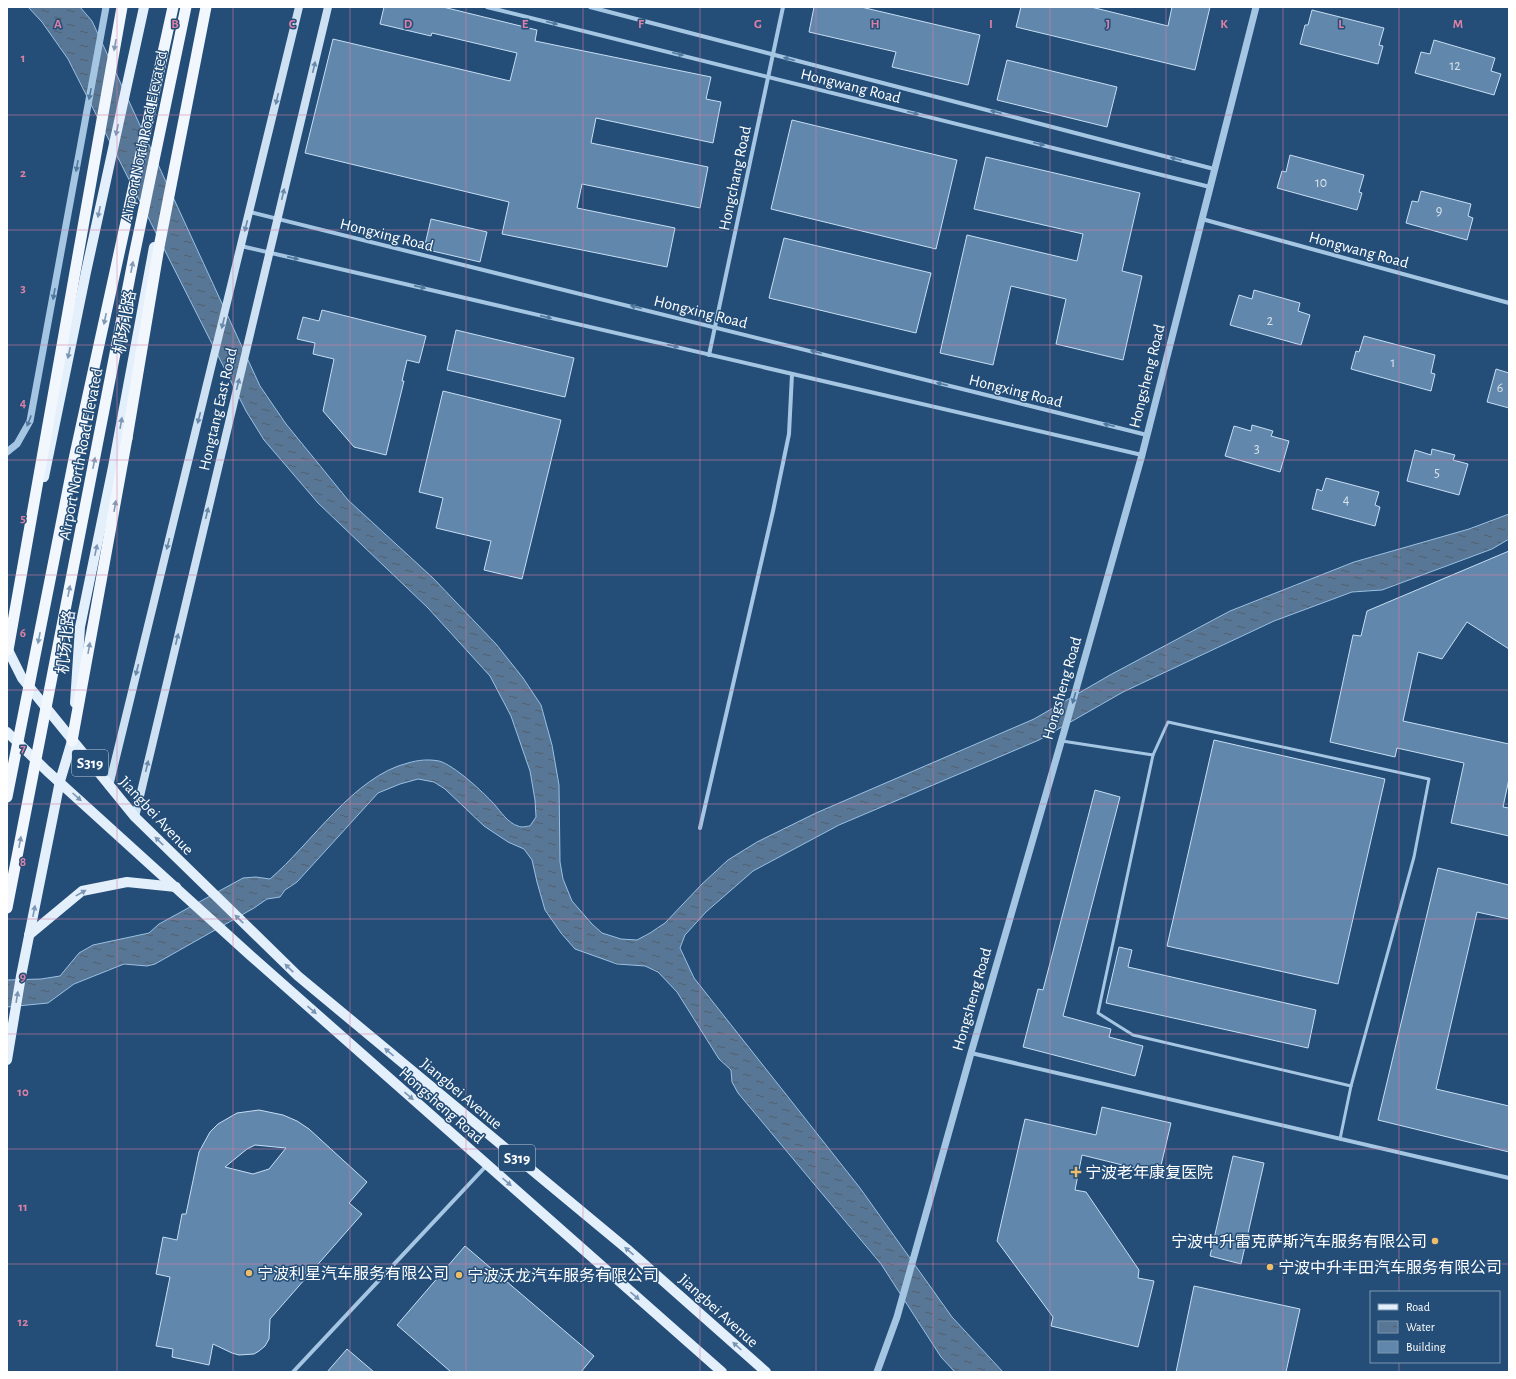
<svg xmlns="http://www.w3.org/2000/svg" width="1516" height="1379" viewBox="0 0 1516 1379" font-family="'Alegreya Sans','Noto Sans SC',sans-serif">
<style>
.water{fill:url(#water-ripples);stroke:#99c1e4}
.building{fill:#6188ac;stroke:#c7def3;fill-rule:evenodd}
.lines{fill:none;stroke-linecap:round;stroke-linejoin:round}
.service{stroke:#a5c6e3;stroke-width:3}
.minor{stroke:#a5c6e3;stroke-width:4}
.tertiary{stroke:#a5c6e3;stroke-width:7}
.secondary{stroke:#cee1f3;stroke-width:8}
.primary{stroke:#e4effc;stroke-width:10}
.trunk{stroke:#f2f7fe;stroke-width:11}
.trunk-bridge{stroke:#f2f7fe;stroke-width:11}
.oneway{fill:#51789d}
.oneway2{fill:#819ab4}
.oneway3{fill:#6889a9}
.oneway4{fill:#7a96b3}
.grid{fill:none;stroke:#dd80a5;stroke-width:1;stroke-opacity:0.55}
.poi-dot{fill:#eebd69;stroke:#244e78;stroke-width:1.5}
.labels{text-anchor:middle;stroke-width:3;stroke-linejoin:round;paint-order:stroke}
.number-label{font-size:14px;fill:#d8e1ea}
.shield{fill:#244e78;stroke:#bdcad6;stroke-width:1}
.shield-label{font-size:15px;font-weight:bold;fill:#fff}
.street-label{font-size:16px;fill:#fff;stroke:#244e78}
.poi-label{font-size:16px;fill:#fff;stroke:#244e78;text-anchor:start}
.grid-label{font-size:13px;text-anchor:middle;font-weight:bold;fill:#dd80a5;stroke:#244e78;stroke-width:3;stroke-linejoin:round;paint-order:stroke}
</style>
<defs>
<pattern id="water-ripples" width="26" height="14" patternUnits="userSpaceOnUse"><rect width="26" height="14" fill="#587796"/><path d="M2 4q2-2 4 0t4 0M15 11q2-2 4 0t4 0" fill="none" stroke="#515f6d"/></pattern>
</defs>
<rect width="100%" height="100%" fill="#244e78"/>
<path class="water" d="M28 7H80L92 21 260 386 286 424 348 500 433 578 496 644 523 678 541 705 552 745 559 785 560 862 563 879 572 901 592 924 602 933 621 939 637 940 650 933 665 923 702 884 728 860 757 842 816 813 1034 719 1110 675 1230 611 1354 562 1469 529 1509 514V539L1492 549 1382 590 1352 592 1274 621 1123 692 1039 740 839 825 753 871 706 912 685 935 680 948 694 978 860 1188 952 1317 1003 1372H955L941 1357 881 1264 738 1093 732 1082 731 1070 719 1059 677 992 658 972 645 966 617 964 575 949 561 933 545 910 537 882 532 860 524 849 508 842 484 826 445 789 434 782 418 779 400 784 378 793 297 882 285 890 280 897 267 899 254 908 155 964 147 966 124 964 74 984 48 1003 7 1007V980L41 979 60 976 79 953 93 945 149 933 159 924 243 878 256 877 270 879C311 844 354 776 408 763 418 760 428 759 439 761 454 765 483 792 494 804 501 812 508 823 518 826 522 828 527 826 530 826L536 817 535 800 530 771 511 716 490 676 428 608 318 503 264 440 246 411 68 59 42 22Z"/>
<g class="building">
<path d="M384 7H443L537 30 535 41 711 77 706 99 721 102 713 143 596 118 591 143 708 167 700 208 582 184 577 208 675 228 667 267 502 234 509 202 305 153 333 39 510 81 517 53 432 33 431 36 380 24Z"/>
<path d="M814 7H861L980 35 968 85 892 67 896 52 809 32Z"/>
<path d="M1021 7H1091L1168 26 1172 7H1210L1195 70 1016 27Z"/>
<path d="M1312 10 1384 28 1379 45 1383 46 1378 64 1300 44 1305 25H1308Z"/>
<path d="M1434 40 1495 58 1491 71 1501 74 1494 95 1415 73 1421 52 1430 54Z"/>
<path d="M1007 60 1117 87 1107 127 997 100Z"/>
<path d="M792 120 957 160 936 249 771 209Z"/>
<path d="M1290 155 1364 175 1359 192 1362 193 1357 210 1277 188 1282 171 1286 172Z"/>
<path d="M986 157 1140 193 1122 271 1142 276 1123 360 1056 344 1066 299 1011 286 993 365 940 353 967 235 1077 261 1083 234 974 209Z"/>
<path d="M1421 191 1471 204 1468 216 1473 218 1467 240 1406 223 1412 201 1418 202Z"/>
<path d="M431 219 487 232 480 262 424 249Z"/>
<path d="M784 238 931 273 916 333 769 298Z"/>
<path d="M1254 290 1300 303 1298 311 1310 315 1301 345 1230 325 1239 295 1252 299Z"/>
<path d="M322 310 426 336 419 363 407 360 402 381H404L386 455 354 447 323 411 334 359 313 354 315 343 297 339 303 317 319 321Z"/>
<path d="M456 330 574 358 565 397 447 370Z"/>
<path d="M1364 336 1435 355 1431 373 1435 374 1431 391 1351 369 1356 351 1359 352Z"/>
<path d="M1496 369 1509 373V408L1487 402Z"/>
<path d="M443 391 561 420 522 579 484 570 491 541 436 528 443 498 419 492Z"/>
<path d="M1252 425 1273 431 1271 436 1289 441 1280 472 1225 456 1234 426 1251 431Z"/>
<path d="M1432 449 1455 455 1453 460 1468 464 1459 495 1407 481 1415 450 1431 455Z"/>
<path d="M1326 478 1379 492 1375 505 1380 507 1375 526 1312 509 1317 489 1322 491Z"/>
<path d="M1509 551V649L1467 622 1442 659 1418 652 1403 721 1509 744V779L1503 807 1509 808V836L1451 823 1464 763 1397 748 1395 757 1330 742 1353 635 1361 636 1367 611Z"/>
<path d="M1214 740 1385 779 1338 984 1167 946Z"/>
<path d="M1095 790 1120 797 1063 1016 1111 1029 1109 1037 1143 1046 1135 1076 1023 1047 1038 989 1043 990Z"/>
<path d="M1438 868 1509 885V919L1477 912 1436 1089 1509 1106V1152L1378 1120Z"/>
<path d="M1119 947 1132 950 1128 967 1316 1010 1308 1048 1106 1003Z"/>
<path d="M1102 1107 1171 1123 1159 1174 1082 1155 1075 1190 1086 1192 1139 1270 1138 1278 1154 1281 1138 1347 1051 1326 1053 1317 997 1241 1025 1119 1096 1135Z"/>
<path d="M259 1110 283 1115 297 1121 309 1129 367 1182 349 1203 362 1214 270 1319 269 1339 265 1346 259 1351 254 1354 239 1355 232 1353 213 1344 209 1365 172 1357 173 1349 156 1346 170 1277 156 1274 163 1237 177 1240 182 1214H186L199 1152 210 1132 218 1124 237 1113ZM255 1145 286 1148 269 1169 253 1174 225 1167 247 1149Z"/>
<path d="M1233 1156 1264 1163 1241 1264 1210 1256Z"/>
<path d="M465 1246 594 1356 581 1372H451L397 1325Z"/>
<path d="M1194 1286 1300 1309 1286 1372H1176Z"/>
<path d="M347 1349 374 1372H327Z"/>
</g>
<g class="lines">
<g class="service">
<path d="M1168 722 1429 779 1414 857 1351 1086 1133 1035 1098 1013 1153 755Z"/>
<path d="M1062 741 1153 755"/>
<path d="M1340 1139 1351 1086"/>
</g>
<g class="minor">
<path d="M487 7 1210 187"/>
<path d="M590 7 1214 169"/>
<path d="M250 212 1147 435"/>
<path d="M1202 219 1509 303"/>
<path d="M241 246 1142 455"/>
<path d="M709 355 783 7"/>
<path d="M700 828 773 511 789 434 792 374"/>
<path d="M971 1053 1509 1178"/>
<path d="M293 1372 487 1165"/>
</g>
<g class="tertiary">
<path d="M7 452 17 444 30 421 106 7"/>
<path d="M877 1372 897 1317 971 1053 1066 725 1142 455 1256 7"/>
</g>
<g class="secondary">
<path d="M109 786 299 7"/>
<path d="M135 817 328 7"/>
</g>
<g class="primary">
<path d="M44 477 86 272 144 7"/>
<path d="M7 648 22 678 135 817 298 976 627 1249 766 1372"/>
<path d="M75 703 80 627 113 467 154 247"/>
<path d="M7 732 47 771 251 956 722 1372"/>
<path d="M29 935 82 891 127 882 176 887"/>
<path d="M7 1060 21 976 60 781 72 741 73 733"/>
</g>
<g class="trunk">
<path d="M8 650 122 7"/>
<path d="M72 741 127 438"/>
</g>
<g class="trunk-bridge">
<path d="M127 438 159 247 206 7"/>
<path d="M7 797 74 459 173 7"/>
<path d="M7 908 134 256 186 7"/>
</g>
</g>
<defs><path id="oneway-solid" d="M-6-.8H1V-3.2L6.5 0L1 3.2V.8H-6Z"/></defs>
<g class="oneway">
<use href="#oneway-solid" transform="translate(552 23) rotate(14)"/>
<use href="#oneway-solid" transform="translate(678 54) rotate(14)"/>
<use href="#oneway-solid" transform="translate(789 59) rotate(-165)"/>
<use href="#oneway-solid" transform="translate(90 94) rotate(101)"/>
<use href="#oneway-solid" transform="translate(996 112) rotate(-165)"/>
<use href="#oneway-solid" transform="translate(913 113) rotate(14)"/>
<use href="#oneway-solid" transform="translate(1039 144) rotate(14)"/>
<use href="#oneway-solid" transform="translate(1176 159) rotate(-165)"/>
<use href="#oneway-solid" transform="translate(77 166) rotate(100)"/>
<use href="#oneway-solid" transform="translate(293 258) rotate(13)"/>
<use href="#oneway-solid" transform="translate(420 287) rotate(13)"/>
<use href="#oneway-solid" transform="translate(54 294) rotate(100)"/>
<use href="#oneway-solid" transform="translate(636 307) rotate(-166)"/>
<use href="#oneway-solid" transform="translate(546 317) rotate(13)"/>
<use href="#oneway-solid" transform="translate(673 346) rotate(13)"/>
<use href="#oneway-solid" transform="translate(816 352) rotate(-166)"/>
<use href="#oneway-solid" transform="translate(942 384) rotate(-166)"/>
<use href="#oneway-solid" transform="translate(29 421) rotate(111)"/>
<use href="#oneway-solid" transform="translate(1109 425) rotate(-166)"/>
<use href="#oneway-solid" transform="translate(1074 698) rotate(106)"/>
</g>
<g class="oneway2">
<use href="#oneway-solid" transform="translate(115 45) rotate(100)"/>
<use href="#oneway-solid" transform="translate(132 267) rotate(-79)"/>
<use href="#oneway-solid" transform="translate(105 319) rotate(102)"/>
<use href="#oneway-solid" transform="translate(94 463) rotate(-79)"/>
<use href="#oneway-solid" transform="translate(115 506) rotate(-80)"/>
<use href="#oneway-solid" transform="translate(69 591) rotate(-79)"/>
<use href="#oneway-solid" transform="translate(39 638) rotate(101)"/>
<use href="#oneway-solid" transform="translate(89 648) rotate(-80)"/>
<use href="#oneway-solid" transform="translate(20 842) rotate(-79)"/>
</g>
<g class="oneway3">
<use href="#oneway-solid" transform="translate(314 67) rotate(-77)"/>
<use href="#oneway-solid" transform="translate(277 99) rotate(103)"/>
<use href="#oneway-solid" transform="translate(283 194) rotate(-77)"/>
<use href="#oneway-solid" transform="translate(246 226) rotate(104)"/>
<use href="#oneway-solid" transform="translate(223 323) rotate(104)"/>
<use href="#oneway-solid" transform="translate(238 384) rotate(-76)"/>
<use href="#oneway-solid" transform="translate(199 418) rotate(104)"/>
<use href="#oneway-solid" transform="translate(207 513) rotate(-77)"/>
<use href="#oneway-solid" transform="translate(168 544) rotate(104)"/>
<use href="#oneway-solid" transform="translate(177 639) rotate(-77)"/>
<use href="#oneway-solid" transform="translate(137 670) rotate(104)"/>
<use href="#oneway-solid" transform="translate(147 766) rotate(-77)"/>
</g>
<g class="oneway4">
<use href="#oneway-solid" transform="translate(117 130) rotate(102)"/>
<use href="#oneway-solid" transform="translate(99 212) rotate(102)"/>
<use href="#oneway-solid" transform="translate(69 353) rotate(102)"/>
<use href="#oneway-solid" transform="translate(121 423) rotate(-80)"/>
<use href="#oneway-solid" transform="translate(96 550) rotate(-78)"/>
<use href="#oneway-solid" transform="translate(77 797) rotate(42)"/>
<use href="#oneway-solid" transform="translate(159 841) rotate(-136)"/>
<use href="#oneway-solid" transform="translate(81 893) rotate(-29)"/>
<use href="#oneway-solid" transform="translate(34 911) rotate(-79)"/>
<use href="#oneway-solid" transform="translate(239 919) rotate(-136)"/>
<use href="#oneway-solid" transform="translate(289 968) rotate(-136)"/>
<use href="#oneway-solid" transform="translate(17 997) rotate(-81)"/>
<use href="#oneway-solid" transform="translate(312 1010) rotate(41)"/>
<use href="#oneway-solid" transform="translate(389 1052) rotate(-140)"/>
<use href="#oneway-solid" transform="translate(409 1096) rotate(41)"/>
<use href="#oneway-solid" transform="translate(507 1182) rotate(41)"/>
<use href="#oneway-solid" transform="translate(629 1251) rotate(-139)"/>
<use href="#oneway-solid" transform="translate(635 1296) rotate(41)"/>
<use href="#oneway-solid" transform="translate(737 1346) rotate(-138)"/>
</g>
<path class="grid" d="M117 7V1372M233 7V1372M350 7V1372M466 7V1372M583 7V1372M700 7V1372M816 7V1372M933 7V1372M1050 7V1372M1166 7V1372M1283 7V1372M1399 7V1292M7 115H1509M7 230H1509M7 345H1509M7 460H1509M7 575H1509M7 690H1509M7 804H1509M7 919H1509M7 1034H1509M7 1149H1509M7 1264H1509M1399 1362V1372"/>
<g class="poi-dot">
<path d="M1074 1166h4v4h4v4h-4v4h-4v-4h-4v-4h4z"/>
<circle cx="1435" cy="1241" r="4"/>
<circle cx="1270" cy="1267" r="4"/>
<circle cx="249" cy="1273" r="4"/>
<circle cx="459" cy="1275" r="4"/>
</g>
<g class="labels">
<g class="number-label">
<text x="1455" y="70">12</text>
<text x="1321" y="187">10</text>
<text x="1439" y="215">9</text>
<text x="1270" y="325">2</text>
<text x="1393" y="367">1</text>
<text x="1500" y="392">6</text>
<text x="1257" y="453">3</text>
<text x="1437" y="477">5</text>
<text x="1346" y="504">4</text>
</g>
<g class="shield">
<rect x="72" y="750" width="36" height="26" rx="3"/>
<rect x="499" y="1145" width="36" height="26" rx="3"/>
</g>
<g class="shield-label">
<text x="90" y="768">S319</text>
<text x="517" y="1163">S319</text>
</g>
<g class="street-label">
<text transform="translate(851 85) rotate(14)" y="6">Hongwang Road</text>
<text transform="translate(143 136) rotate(-78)" y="6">Airport North Road Elevated</text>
<text transform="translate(734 178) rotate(-78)" y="6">Hongchang Road</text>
<text transform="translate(387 234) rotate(14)" y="6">Hongxing Road</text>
<text transform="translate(1359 249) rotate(15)" y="6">Hongwang Road</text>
<text transform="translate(701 311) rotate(14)" y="6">Hongxing Road</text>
<text transform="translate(124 322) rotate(-80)" y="6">机场北路</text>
<text transform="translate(1146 376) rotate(-76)" y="6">Hongsheng Road</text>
<text transform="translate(1016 390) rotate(14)" y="6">Hongxing Road</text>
<text transform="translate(217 409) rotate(-77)" y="6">Hongtang East Road</text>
<text transform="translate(80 454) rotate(-79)" y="6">Airport North Road Elevated</text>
<text transform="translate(65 642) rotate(-84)" y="6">机场北路</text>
<text transform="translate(1061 688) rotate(-74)" y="6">Hongsheng Road</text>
<text transform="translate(157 815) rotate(47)" y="6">Jiangbei Avenue</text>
<text transform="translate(971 999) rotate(-74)" y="6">Hongsheng Road</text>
<text transform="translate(462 1093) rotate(40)" y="6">Jiangbei Avenue</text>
<text transform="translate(442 1105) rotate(41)" y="6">Hongsheng Road</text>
<text transform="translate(719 1310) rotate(42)" y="6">Jiangbei Avenue</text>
</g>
<g class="poi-label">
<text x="1085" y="1178">宁波老年康复医院</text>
<text x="1427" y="1247" text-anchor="end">宁波中升雷克萨斯汽车服务有限公司</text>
<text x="1278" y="1273">宁波中升丰田汽车服务有限公司</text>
<text x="257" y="1279">宁波利星汽车服务有限公司</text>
<text x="467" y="1281">宁波沃龙汽车服务有限公司</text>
</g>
</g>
<g class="grid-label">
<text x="58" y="28">A</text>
<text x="175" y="28">B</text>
<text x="292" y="28">C</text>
<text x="408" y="28">D</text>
<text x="525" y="28">E</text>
<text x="641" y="28">F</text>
<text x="758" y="28">G</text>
<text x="875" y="28">H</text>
<text x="991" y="28">I</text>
<text x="1108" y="28">J</text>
<text x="1224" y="28">K</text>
<text x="1341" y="28">L</text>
<text x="1458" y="28">M</text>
<text x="23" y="62">1</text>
<text x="23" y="177">2</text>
<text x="23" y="292">3</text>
<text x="23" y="407">4</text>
<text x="23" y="522">5</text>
<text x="23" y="637">6</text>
<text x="23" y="752">7</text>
<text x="23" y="866">8</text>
<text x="23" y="981">9</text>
<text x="23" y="1096">10</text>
<text x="23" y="1211">11</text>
<text x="23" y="1326">12</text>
</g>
<rect width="1516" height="1379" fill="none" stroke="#ffffff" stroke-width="16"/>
<rect x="1370" y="1291" width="130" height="72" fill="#244e78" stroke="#7c95ae"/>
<rect x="1378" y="1304" width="20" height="6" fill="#e4effc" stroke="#7c95ae"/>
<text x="1406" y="1311" font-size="12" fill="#ffffff">Road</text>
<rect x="1378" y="1321" width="20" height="12" fill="url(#water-ripples)" stroke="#7c95ae"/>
<text x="1406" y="1331" font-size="12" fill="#ffffff">Water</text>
<rect x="1378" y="1341" width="20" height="12" fill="#6188ac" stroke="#7c95ae"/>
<text x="1406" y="1351" font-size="12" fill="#ffffff">Building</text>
</svg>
